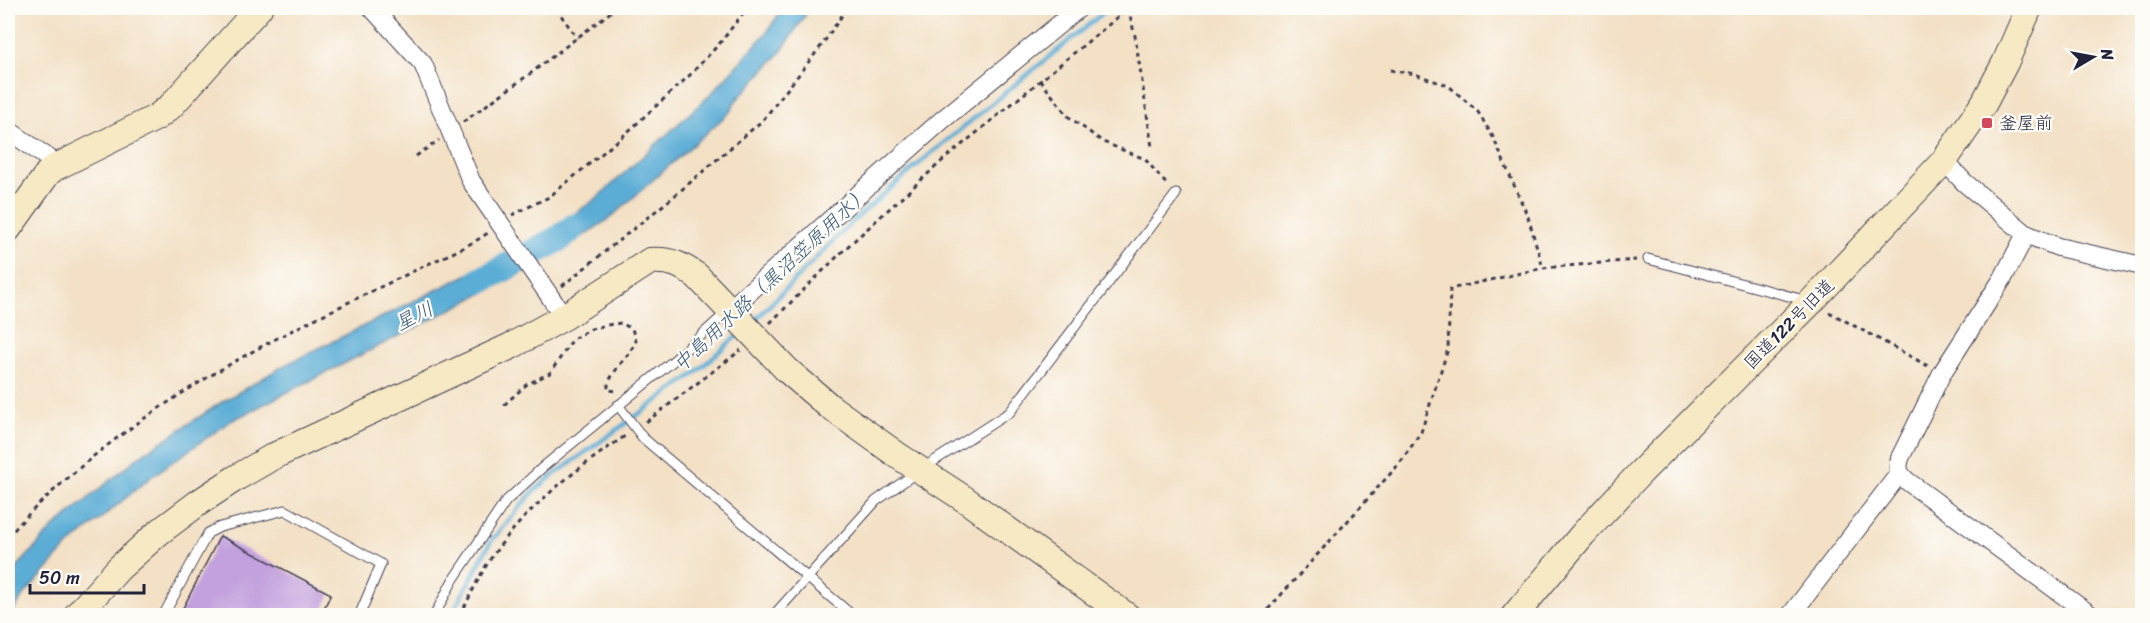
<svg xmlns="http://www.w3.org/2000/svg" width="2150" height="623" viewBox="0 0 2150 623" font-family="Sriracha,'Klee One',sans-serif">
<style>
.water{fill:#5badd6;stroke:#3e6888;stroke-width:1.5}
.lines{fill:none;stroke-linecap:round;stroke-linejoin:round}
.stream{stroke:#5badd6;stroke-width:4.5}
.river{stroke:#5badd6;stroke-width:27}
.building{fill:#c3a0de}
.lane-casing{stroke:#413e50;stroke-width:11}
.street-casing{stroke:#413e50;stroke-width:20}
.secondary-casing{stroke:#413e50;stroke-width:28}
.path{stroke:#413e50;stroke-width:3;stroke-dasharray:4.5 4.5;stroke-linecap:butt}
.lane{stroke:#fff;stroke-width:9}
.street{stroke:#fff;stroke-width:18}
.secondary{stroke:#f7e9c3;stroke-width:26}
.poi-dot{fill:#d1495b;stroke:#fdfcf7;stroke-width:2}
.labels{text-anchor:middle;stroke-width:4.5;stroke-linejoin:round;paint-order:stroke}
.poi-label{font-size:18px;fill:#22223b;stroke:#fdfcf7;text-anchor:start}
.street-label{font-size:18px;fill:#22223b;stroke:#fdfcf7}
.water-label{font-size:20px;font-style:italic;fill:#395a79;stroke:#fdfcf7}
</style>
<rect width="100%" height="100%" fill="#fdfcf7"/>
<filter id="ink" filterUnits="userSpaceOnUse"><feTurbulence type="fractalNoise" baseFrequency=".0167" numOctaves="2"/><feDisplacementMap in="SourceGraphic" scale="12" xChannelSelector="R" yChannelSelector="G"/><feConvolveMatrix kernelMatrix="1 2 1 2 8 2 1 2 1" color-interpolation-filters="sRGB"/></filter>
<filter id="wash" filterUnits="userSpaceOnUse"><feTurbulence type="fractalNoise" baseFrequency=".008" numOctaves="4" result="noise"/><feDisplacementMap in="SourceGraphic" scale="24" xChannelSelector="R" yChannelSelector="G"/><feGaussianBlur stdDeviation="1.35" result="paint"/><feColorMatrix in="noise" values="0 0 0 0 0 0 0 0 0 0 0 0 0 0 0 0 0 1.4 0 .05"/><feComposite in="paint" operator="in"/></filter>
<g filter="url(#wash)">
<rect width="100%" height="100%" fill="#f3e0c5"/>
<g class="water">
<path d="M783 8H810L781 52 734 103 732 110 609 219 550 258 539 239 597 198 710 95 767 32Z"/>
<path d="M507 255 521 274 231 421 151 477 68 546 23 596 11 615H8V580L10 575 53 528 138 457 222 402 285 365Z"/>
</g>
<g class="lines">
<g class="stream">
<path d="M752 323 853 221 929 155 1109 8"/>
<path d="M451 616 491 541 533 492 551 477 693 375 741 332"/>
</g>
<path class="river" d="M480 281 560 238 574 227"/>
</g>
<g id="blocks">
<path class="building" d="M220 536 331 594 320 616H179Z"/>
</g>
</g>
<g filter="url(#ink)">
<use href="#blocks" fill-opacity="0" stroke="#413e50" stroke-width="1.5"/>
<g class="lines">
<defs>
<g id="lane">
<path d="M1648 259 1808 301"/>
<path d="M618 405 643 438 853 616"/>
<path d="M163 616 208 533 220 527 285 510 381 564 359 616"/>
<path d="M434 616 453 580 506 501 543 467 673 361 727 312"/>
<path d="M773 616 876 501 920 470 1010 412 1176 194"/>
</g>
<g id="street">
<path d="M372 8 423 64 471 181 564 317"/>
<path d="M8 130 51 160 56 167"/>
<path d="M1944 161 1965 183 2026 234 2058 247 2142 266"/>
<path d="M2026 234 2003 278 1942 373 1900 458C1897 469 1898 473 1907 481L2092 616"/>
<path d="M729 310 941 121 1079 8"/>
<path d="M1790 616 1899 474"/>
</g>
<g id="secondary">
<path d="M8 229 48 173 54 168 157 117 171 106 259 8"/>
<path d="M76 616 119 568 158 533 198 503 236 478 274 456 511 346 564 317 650 261C670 259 681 265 697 276L787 370 829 406 900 457 966 500 1127 616"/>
<path d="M1514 616 1583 534 1641 472 1811 302 1944 161 1984 103 2005 63 2029 8"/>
</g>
</defs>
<use href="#lane" class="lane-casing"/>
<use href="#street" class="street-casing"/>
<use href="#secondary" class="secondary-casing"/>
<g class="path">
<path d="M556 8 577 38"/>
<path d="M1128 8 1135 36 1152 147"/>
<path d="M1390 70 1415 74 1449 86 1478 112 1493 137 1528 217 1543 268"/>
<path d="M1040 80 1069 117 1103 142 1145 159 1168 186"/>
<path d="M463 122 531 73 616 8"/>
<path d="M416 156 439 140"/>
<path d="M512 215 549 197 622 137 689 76 720 43 747 8"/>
<path d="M562 286 672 198 763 120 822 45 847 8"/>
<path d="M1829 312 1928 366"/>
<path d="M770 323 846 248 942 161 1129 8"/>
<path d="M504 405 526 385 550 373 573 339 591 329 607 325 621 323 632 329 636 341C631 355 605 377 608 390L618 391"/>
<path d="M646 422 741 350"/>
<path d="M8 537C32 508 61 484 90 459 166 398 250 350 337 308 367 293 398 279 428 264 448 255 469 246 488 233"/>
<path d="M460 616C470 596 479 576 491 558 527 506 576 469 628 434"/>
<path d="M1262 616 1400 463 1421 432 1448 349 1450 289 1543 268 1636 260"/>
</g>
<use href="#lane" class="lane"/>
<use href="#street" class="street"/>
<use href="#secondary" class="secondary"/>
</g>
</g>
<rect class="poi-dot" x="1981" y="117" width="12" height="12" rx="3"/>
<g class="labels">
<g class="poi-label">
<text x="1999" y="129">釜屋前</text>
</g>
<g class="street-label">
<text transform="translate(1789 324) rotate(-45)" y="6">国道122号旧道</text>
</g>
<g class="water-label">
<text transform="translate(771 279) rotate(-43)" y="7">中島用水路（黒沼笠原用水）</text>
<text transform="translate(414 316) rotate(-27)" y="7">星川</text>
</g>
</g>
<rect width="2150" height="623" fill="none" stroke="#fdfcf7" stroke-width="30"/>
<g transform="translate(2093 57) rotate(80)" stroke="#fdfcf7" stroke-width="4.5" paint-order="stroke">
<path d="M0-4.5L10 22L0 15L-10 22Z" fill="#22223b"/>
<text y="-9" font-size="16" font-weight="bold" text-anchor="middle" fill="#22223b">N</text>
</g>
<path d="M30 584v9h114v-9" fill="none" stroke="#22223b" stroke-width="3"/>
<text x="39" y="584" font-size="18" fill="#22223b" stroke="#fdfcf7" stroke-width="4.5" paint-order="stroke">50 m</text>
</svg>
